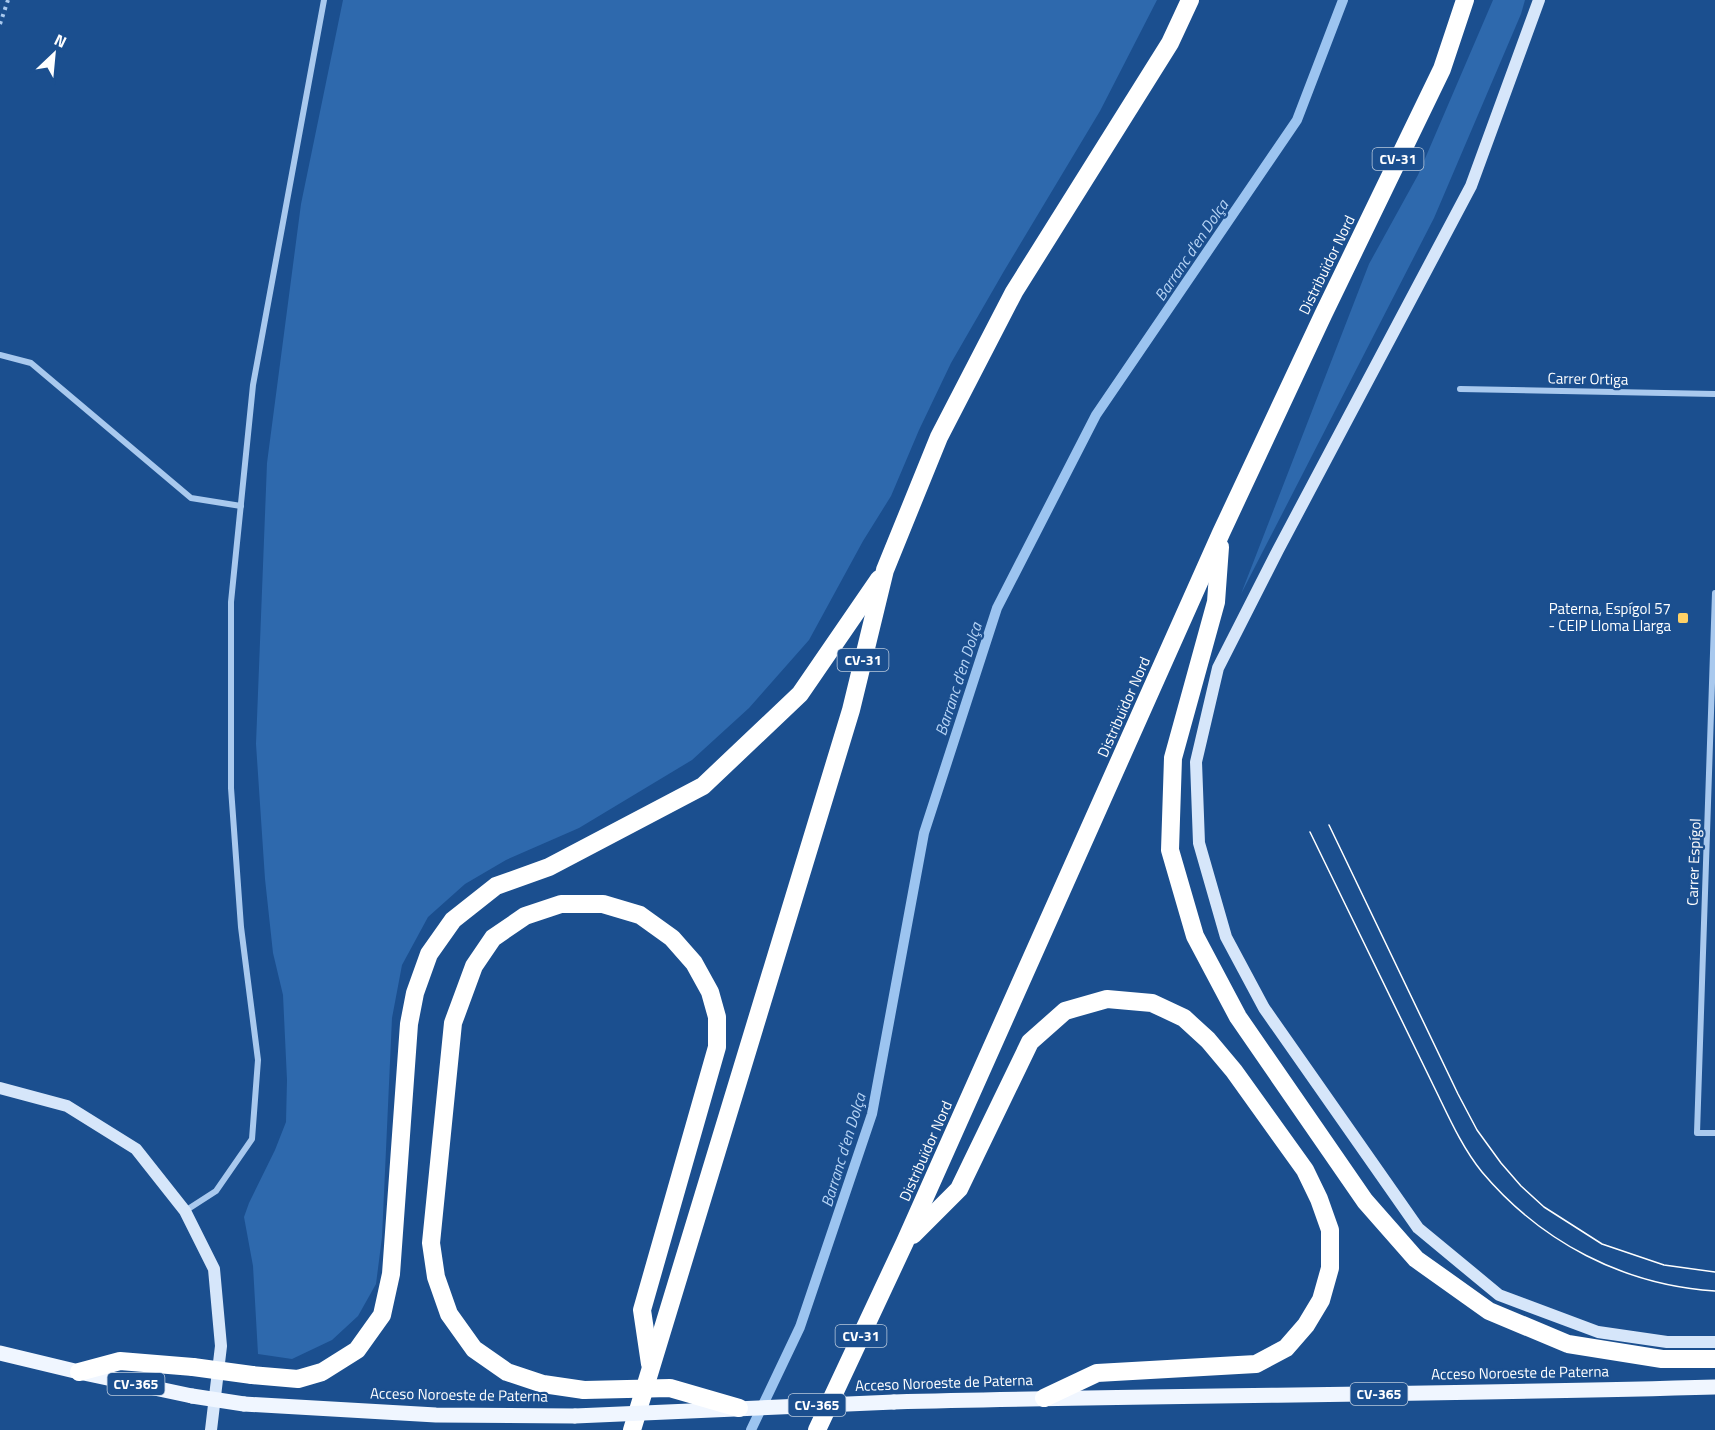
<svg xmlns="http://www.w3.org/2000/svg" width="1715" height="1430" viewBox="0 0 1715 1430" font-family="'Titillium Web',sans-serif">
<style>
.green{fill:#2e69ad}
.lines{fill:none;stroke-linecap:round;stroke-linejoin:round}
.stream{stroke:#9cc4f0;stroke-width:10}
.path{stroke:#a9c9ee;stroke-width:4;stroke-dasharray:3 4.5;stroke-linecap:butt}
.street{stroke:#a9c9ee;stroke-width:6}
.secondary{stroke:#d6e6fa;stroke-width:12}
.primary{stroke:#f0f6ff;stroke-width:15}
.highway{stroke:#fff;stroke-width:18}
.tram{stroke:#fff;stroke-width:1.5}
.primary-bridge{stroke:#f0f6ff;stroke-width:15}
.highway-bridge{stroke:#fff;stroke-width:18}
.poi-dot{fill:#ffd166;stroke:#1b4f8f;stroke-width:2}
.labels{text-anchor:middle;stroke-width:4.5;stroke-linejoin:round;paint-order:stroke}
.shield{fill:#1b4f8f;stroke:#bbcadd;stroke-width:1.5}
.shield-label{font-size:14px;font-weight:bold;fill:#fff}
.street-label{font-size:15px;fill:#fff;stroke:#1b4f8f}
.poi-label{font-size:15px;fill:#fff;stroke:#1b4f8f;text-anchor:end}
.water-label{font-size:16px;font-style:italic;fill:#b5d3f5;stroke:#1b4f8f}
</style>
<rect width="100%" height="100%" fill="#1b4f8f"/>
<g class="green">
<path d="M343 0H1157L1100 111 1004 271 951 363 919 430 891 496 863 541 809 640 749 708 692 760 579 828 506 860 465 884 428 917 402 965 392 1018 382 1237 376 1284 358 1316 332 1340 292 1359 258 1354 253 1266 244 1217 249 1203 275 1150 286 1122 287 1080 283 995 273 953 265 879 256 744 267 463 301 204Z"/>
<path d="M1493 0H1525L1521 14 1434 218 1241 594 1369 264 1418 175Z"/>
</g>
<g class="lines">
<path class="stream" d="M751 1430 800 1327 872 1114 924 833 997 608 1096 415 1297 120 1343 0"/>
<path class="path" d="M0 24 8 0"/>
<g class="street">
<path d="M0 355 31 363 191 498 241 506"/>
<path d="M1460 389 1715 394"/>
<path d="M1715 593 1697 1133H1715"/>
<path d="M185 1211 216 1191 252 1139 258 1060 241 927 231 788V602L253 385 324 0"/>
</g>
<g class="secondary">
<path d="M1539 0 1471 186 1278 550 1218 668 1196 762 1199 843 1226 937 1264 1008 1418 1228 1499 1295 1598 1332 1667 1342H1715"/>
<path d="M0 1088 67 1106 136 1149 185 1211 214 1269 221 1346 211 1430"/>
</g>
<g class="primary">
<path d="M0 1353 79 1372 192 1396"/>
<path d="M894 1402C1168 1395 1441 1395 1715 1387"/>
<path d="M244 1404 436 1415 575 1416"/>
</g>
<g class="highway">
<path d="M1220 547 1216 602 1173 758 1170 850 1195 936 1238 1017 1365 1201 1416 1259 1489 1311 1568 1344 1662 1359H1715"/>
<path d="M913 1235 959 1189 1030 1042 1065 1011 1107 999 1152 1003 1184 1018 1208 1040 1234 1071 1305 1170 1319 1199 1330 1230V1268L1321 1300 1306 1325 1286 1348 1256 1364 1097 1373 1044 1398"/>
<path d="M79 1372 120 1361 193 1367"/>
<path d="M252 1375 298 1379 322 1372 357 1350 382 1315 391 1274 409 1024 415 993 429 954 453 920 496 886 549 867 703 786 800 694 879 579"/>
<path d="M584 1390 543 1384 507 1372 474 1349 449 1314 436 1277 431 1243 453 1023 474 966 493 938 525 916 561 904H603L640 915 672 938 694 963 710 992 717 1017V1047L642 1310 650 1364"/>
<path d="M632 1430 851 710 885 570 939 437 1014 292 1170 43 1190 0"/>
<path d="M817 1430 905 1242 1221 533 1323 315 1442 69 1465 0"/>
</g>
<g class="tram">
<path d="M1329 825 1458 1094 1477 1130 1501 1163 1521 1186 1544 1207 1602 1244 1664 1265 1715 1272"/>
<path d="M1310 832 1439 1097C1451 1122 1464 1150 1482 1172 1541 1242 1623 1285 1715 1291"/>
</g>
<g class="primary-bridge">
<path d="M192 1396 244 1404"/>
<path d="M575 1416 894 1402"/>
</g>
<g class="highway-bridge">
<path d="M193 1367 252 1375"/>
<path d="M584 1390 670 1388 739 1408"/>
</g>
</g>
<rect class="poi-dot" x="1677" y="612" width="12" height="12" rx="3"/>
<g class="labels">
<g class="shield">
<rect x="1372.5" y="148" width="51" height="22" rx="4.5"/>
<rect x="837.5" y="649" width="51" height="22" rx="4.5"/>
<rect x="835.5" y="1325" width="51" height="22" rx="4.5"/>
<rect x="107.5" y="1373" width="57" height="22" rx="4.5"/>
<rect x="1350.5" y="1383" width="57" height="22" rx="4.5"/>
<rect x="788.5" y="1394" width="57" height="22" rx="4.5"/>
</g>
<g class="shield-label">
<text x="1398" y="164">CV-31</text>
<text x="863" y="665">CV-31</text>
<text x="861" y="1341">CV-31</text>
<text x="136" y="1389">CV-365</text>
<text x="1379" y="1399">CV-365</text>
<text x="817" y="1410">CV-365</text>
</g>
<g class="street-label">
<text transform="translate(1327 265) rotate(-64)" y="5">Distribuïdor Nord</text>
<text transform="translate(1588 379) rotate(1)" y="5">Carrer Ortiga</text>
<text transform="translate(1124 707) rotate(-66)" y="5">Distribuïdor Nord</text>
<text transform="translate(1694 862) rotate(-88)" y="5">Carrer Espígol</text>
<text transform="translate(926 1151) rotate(-66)" y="5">Distribuïdor Nord</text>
<text transform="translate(1520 1373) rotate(-1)" y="5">Acceso Noroeste de Paterna</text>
<text transform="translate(944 1383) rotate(-2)" y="5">Acceso Noroeste de Paterna</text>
<text transform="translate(459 1395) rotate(1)" y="5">Acceso Noroeste de Paterna</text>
</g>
<g class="poi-label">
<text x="1671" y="614">Paterna, Espígol 57<tspan x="1671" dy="17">- CEIP Lloma Llarga</tspan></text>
</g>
<g class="water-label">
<text transform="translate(1191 250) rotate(-56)" y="6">Barranc d'en Dolça</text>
<text transform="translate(958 679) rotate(-72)" y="6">Barranc d'en Dolça</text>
<text transform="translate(843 1150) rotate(-73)" y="6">Barranc d'en Dolça</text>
</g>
</g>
<g transform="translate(54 54) rotate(26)" stroke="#1b4f8f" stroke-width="4.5" paint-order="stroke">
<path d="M0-4.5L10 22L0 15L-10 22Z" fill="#ffffff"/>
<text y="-9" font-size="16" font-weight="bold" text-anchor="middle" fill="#ffffff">N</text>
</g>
</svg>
